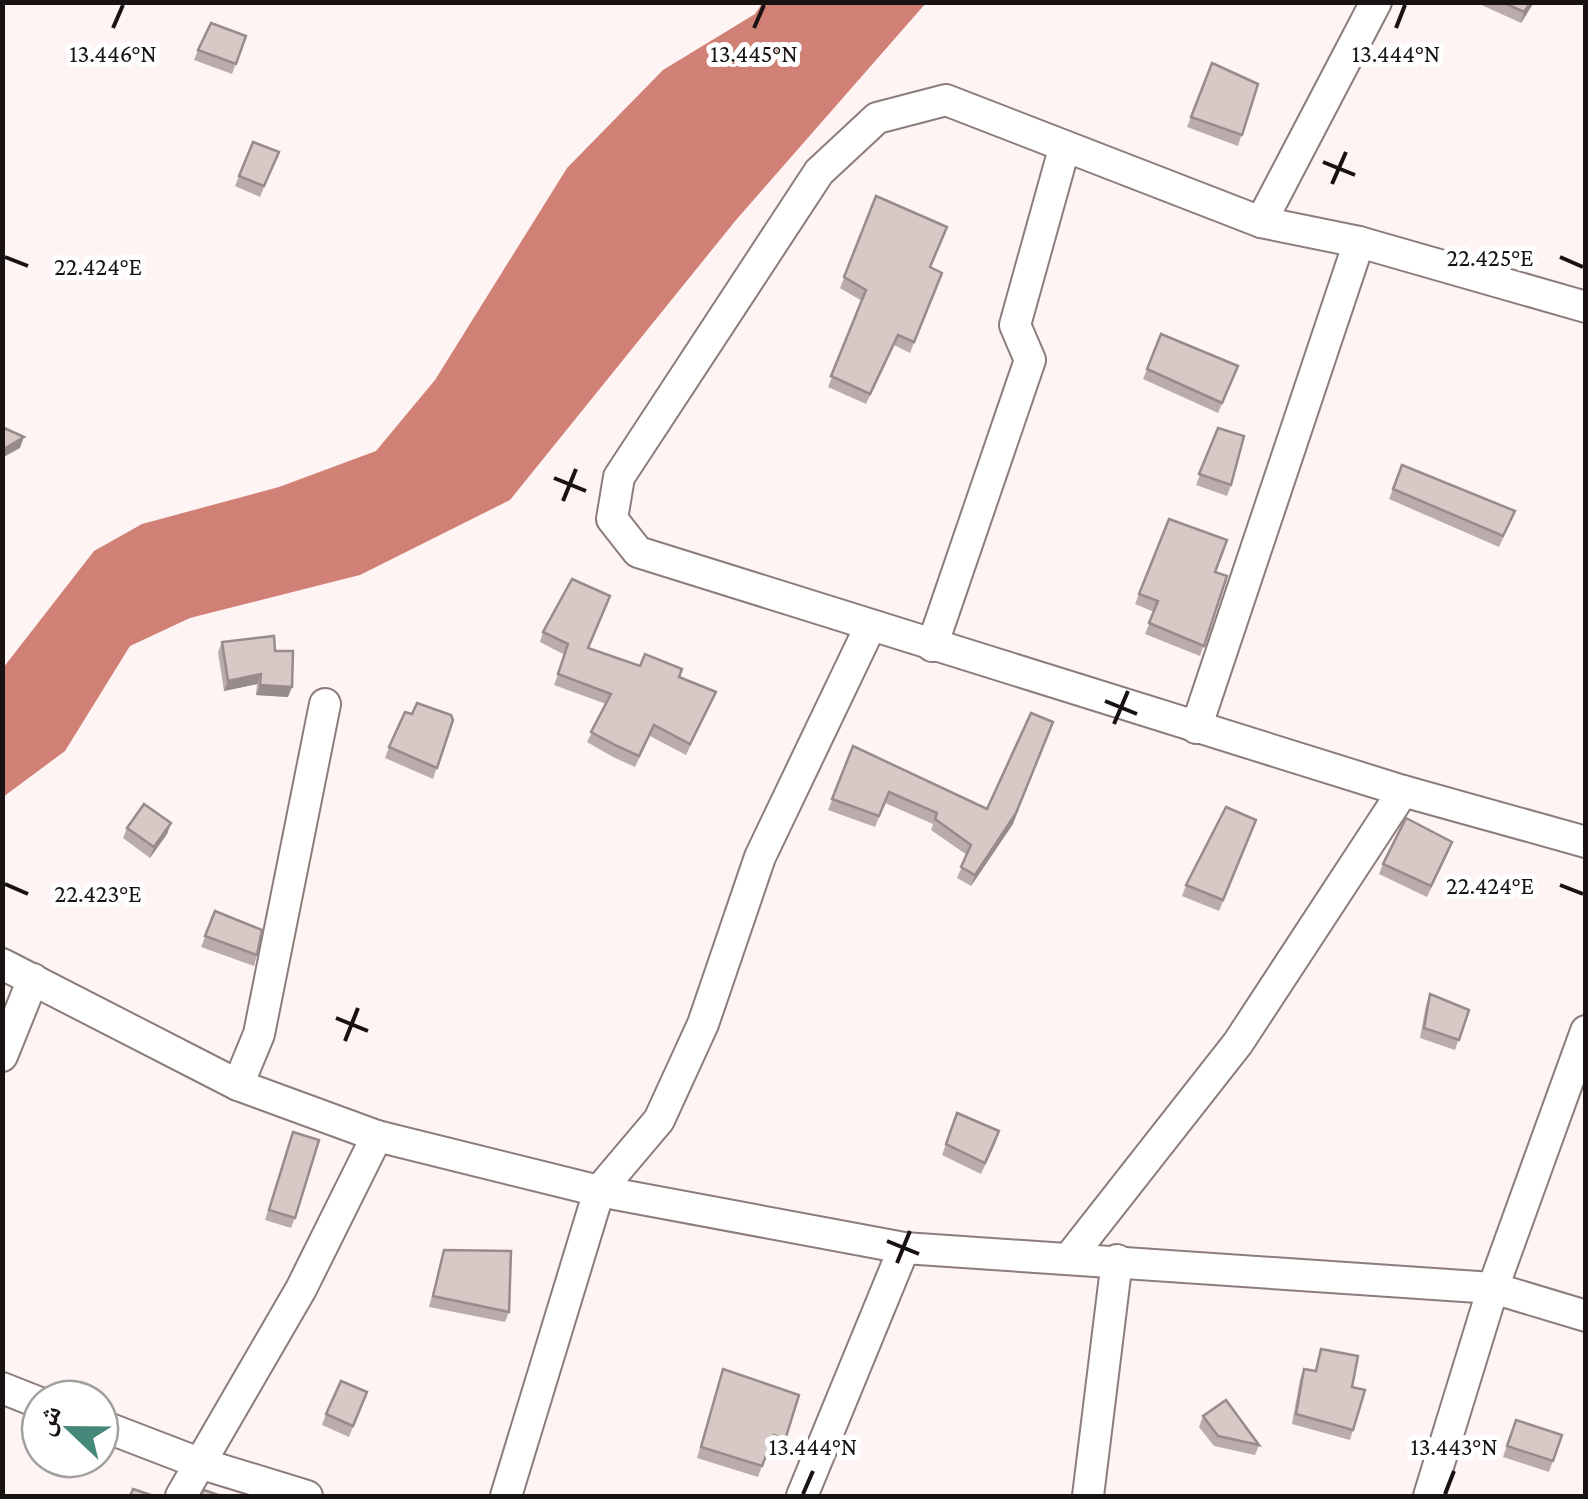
<svg xmlns="http://www.w3.org/2000/svg" width="1588" height="1499" viewBox="0 0 1588 1499" font-family="'Crimson Pro','Noto Naskh Arabic',serif">
<style>
.water{fill:#d18076}
.lines{fill:none;stroke-linecap:round;stroke-linejoin:round}
.minor-casing{stroke:#8c7d7b;stroke-width:34}
.minor{stroke:#fff;stroke-width:30}
.wall{fill:#baacaa}
.shaded-wall{fill:#978c8b}
.building{fill:#d8c8c6;stroke:#978c8b;stroke-width:2.5}
.ticks{fill:none;stroke:#181312;stroke-width:4}
.ticks-label{font-size:25px;text-anchor:middle;fill:#181312;stroke:#fff;stroke-width:10;stroke-linejoin:round;paint-order:stroke}
</style>
<rect width="100%" height="100%" fill="#fef4f3"/>
<path class="water" d="M763 2 926 3 736 220 510 500 360 575 190 618 130 646 65 751 3 797V668L94 551 142 524 279 487 376 451 435 380 567 168 663 70 755 14Z"/>
<g class="lines">
<defs>
<g id="minor">
<path d="M1261 222 1376 2"/>
<path d="M1586 307 1359 242 1261 222 946 100 877 118 819 172 619 477 612 519 638 552 1403 791 1586 842"/>
<path d="M932 646 1030 360 1015 325 1064 149"/>
<path d="M1196 728 1359 242"/>
<path d="M2 964 238 1085 377 1136 301 1289 181 1496"/>
<path d="M2 1056 33 979"/>
<path d="M238 1085 259 1034 325 704"/>
<path d="M377 1136 599 1191 904 1248 1493 1288 1586 1316"/>
<path d="M1070 1257 1238 1043 1403 791"/>
<path d="M2 1388 40 1403"/>
<path d="M100 1425 199 1463 307 1496"/>
<path d="M506 1496 599 1191 659 1120 703 1024 760 857 870 627"/>
<path d="M802 1496 904 1248"/>
<path d="M1088 1496 1117 1260"/>
<path d="M1429 1496 1493 1288 1586 1031"/>
</g>
</defs>
<use href="#minor" class="minor-casing"/>
<use href="#minor" class="minor"/>
</g>
<g class="wall">
<path d="M1475 2H1534L1521 23Z"/>
<path d="M246 36 232 74 194 60 198 50Z"/>
<path d="M1212 63 1258 84 1238 146 1187 127Z"/>
<path d="M253 142 279 152 260 197 235 186Z"/>
<path d="M876 196 931 268 942 273 910 353 894 345 866 404 828 387 862 301 840 288Z"/>
<path d="M1161 334 1234 376 1218 413 1143 379Z"/>
<path d="M1218 428 1231 485 1227 496 1196 485Z"/>
<path d="M1402 465 1515 511 1499 547 1389 499Z"/>
<path d="M1169 519 1215 572 1227 576 1200 656 1145 634 1154 612 1135 604Z"/>
<path d="M543 632 640 666 679 677 716 692 686 755 650 736 635 767 613 757 587 742 606 704 554 685 565 655 540 642Z"/>
<path d="M222 642 275 651 288 697 256 695 257 684 224 691 218 652Z"/>
<path d="M453 720 433 779 385 758 389 747Z"/>
<path d="M853 746 1013 824 971 886 957 878 967 855 931 830 933 824 885 803 875 827 828 810Z"/>
<path d="M1256 820 1219 911 1182 896 1186 885Z"/>
<path d="M171 823 167 834 150 858 123 838 127 828Z"/>
<path d="M1448 853 1427 897 1379 874 1383 864Z"/>
<path d="M215 911 257 955 254 966 201 947Z"/>
<path d="M1430 994 1469 1010 1455 1050 1420 1038 1426 1005Z"/>
<path d="M957 1113 996 1142 981 1174 942 1155Z"/>
<path d="M289 1142 295 1218 291 1228 265 1220Z"/>
<path d="M444 1250 509 1312 505 1322 429 1307Z"/>
<path d="M1321 1349 1352 1387 1365 1390 1350 1440 1292 1424 1300 1379 1304 1369 1315 1371Z"/>
<path d="M723 1369 799 1395 781 1450 770 1445 758 1477 697 1458Z"/>
<path d="M367 1392 349 1437 322 1425 326 1414Z"/>
<path d="M1203 1416 1259 1445 1255 1455 1214 1446 1199 1427Z"/>
<path d="M1516 1420 1562 1435 1549 1472 1503 1457Z"/>
</g>
<g class="shaded-wall">
<path d="M1531 2H1534L1521 23 1524 12Z"/>
<path d="M24 437 20 448 2 458V450Z"/>
<path d="M261 674 257 684 224 691 228 681Z"/>
<path d="M260 685 292 687 288 697 256 695Z"/>
<path d="M1053 722 1013 824 971 886 975 875Z"/>
<path d="M171 823 167 834 150 858 154 847Z"/>
</g>
<g class="building">
<path d="M1502 2H1531L1524 12Z"/>
<path d="M211 23 246 36 236 64 198 50Z"/>
<path d="M1212 63 1258 84 1242 135 1191 117Z"/>
<path d="M253 142 279 152 264 186 239 176Z"/>
<path d="M876 196 947 227 930 267 942 273 914 342 898 335 870 394 831 376 866 290 844 277Z"/>
<path d="M1161 334 1238 366 1222 403 1147 369Z"/>
<path d="M2 427 24 437 2 450Z"/>
<path d="M1218 428 1244 436 1231 485 1199 474Z"/>
<path d="M1402 465 1515 511 1503 536 1393 489Z"/>
<path d="M1169 519 1227 540 1215 572 1227 576 1204 646 1149 623 1158 601 1139 594Z"/>
<path d="M572 579 610 596 588 648 640 666 645 654 682 669 679 677 716 692 690 744 654 725 639 756 617 746 591 732 611 694 558 674 568 644 543 632Z"/>
<path d="M274 636 275 651H293L292 687 260 685 261 674 228 681 222 642Z"/>
<path d="M417 703 451 715 453 720 437 768 389 747 405 712 412 714Z"/>
<path d="M1031 713 1053 722 1016 813 975 875 961 867 971 845 935 819 937 813 889 792 879 816 832 799 853 746 987 809Z"/>
<path d="M144 804 171 823 154 847 127 828Z"/>
<path d="M1226 807 1256 820 1223 900 1186 885Z"/>
<path d="M1406 818 1452 842 1431 886 1383 864Z"/>
<path d="M215 911 262 930 257 955 205 936Z"/>
<path d="M1430 994 1469 1010 1459 1040 1424 1028Z"/>
<path d="M957 1113 999 1131 985 1163 946 1144Z"/>
<path d="M293 1132 319 1140 295 1218 269 1210Z"/>
<path d="M444 1250 511 1251 509 1312 433 1296Z"/>
<path d="M1321 1349 1358 1356 1352 1387 1365 1390 1353 1430 1296 1414 1304 1369 1316 1371Z"/>
<path d="M723 1369 799 1395 785 1440 774 1435 762 1466 701 1447Z"/>
<path d="M341 1381 367 1392 353 1426 326 1414Z"/>
<path d="M1226 1400 1259 1445 1218 1436 1203 1416Z"/>
<path d="M1516 1420 1562 1435 1553 1461 1507 1446Z"/>
<path d="M133 1489 154 1496H130Z"/>
<path d="M204 1490 221 1496H200Z"/>
</g>
<path class="ticks" d="M113 28 123 5M754 28 764 5M1396 28 1405 5M1323 162 1355 175M1332 184 1346 152M5 257 28 266M1560 257 1583 267M554 478 586 491M563 501 576 469M1105 701 1137 714M1114 724 1128 691M5 884 28 894M1560 885 1583 894M336 1018 368 1031M345 1041 358 1008M887 1241 919 1254M897 1263 910 1231M803 1494 813 1471M1445 1494 1454 1471"/>
<g class="ticks-label">
<text x="113" y="62">13.446°N</text>
<text x="754" y="62">13.445°N</text>
<text x="1396" y="62">13.444°N</text>
<text x="1490" y="266">22.425°E</text>
<text x="98" y="275">22.424°E</text>
<text x="1490" y="894">22.424°E</text>
<text x="98" y="902">22.423°E</text>
<text x="813" y="1455">13.444°N</text>
<text x="1454" y="1455">13.443°N</text>
</g>
<rect width="1588" height="1499" fill="none" stroke="#181312" stroke-width="10"/>
<g transform="translate(70 1429) rotate(292)"><circle r="48" fill="#ffffff" stroke="#a3a1a0" stroke-width="2.5"/>
<path d="M0-8L18 38L0 25L-18 38Z" fill="#458779"/>
<text y="-15" font-size="28" font-weight="bold" text-anchor="middle" fill="#181312">ش</text>
</g>
</svg>
